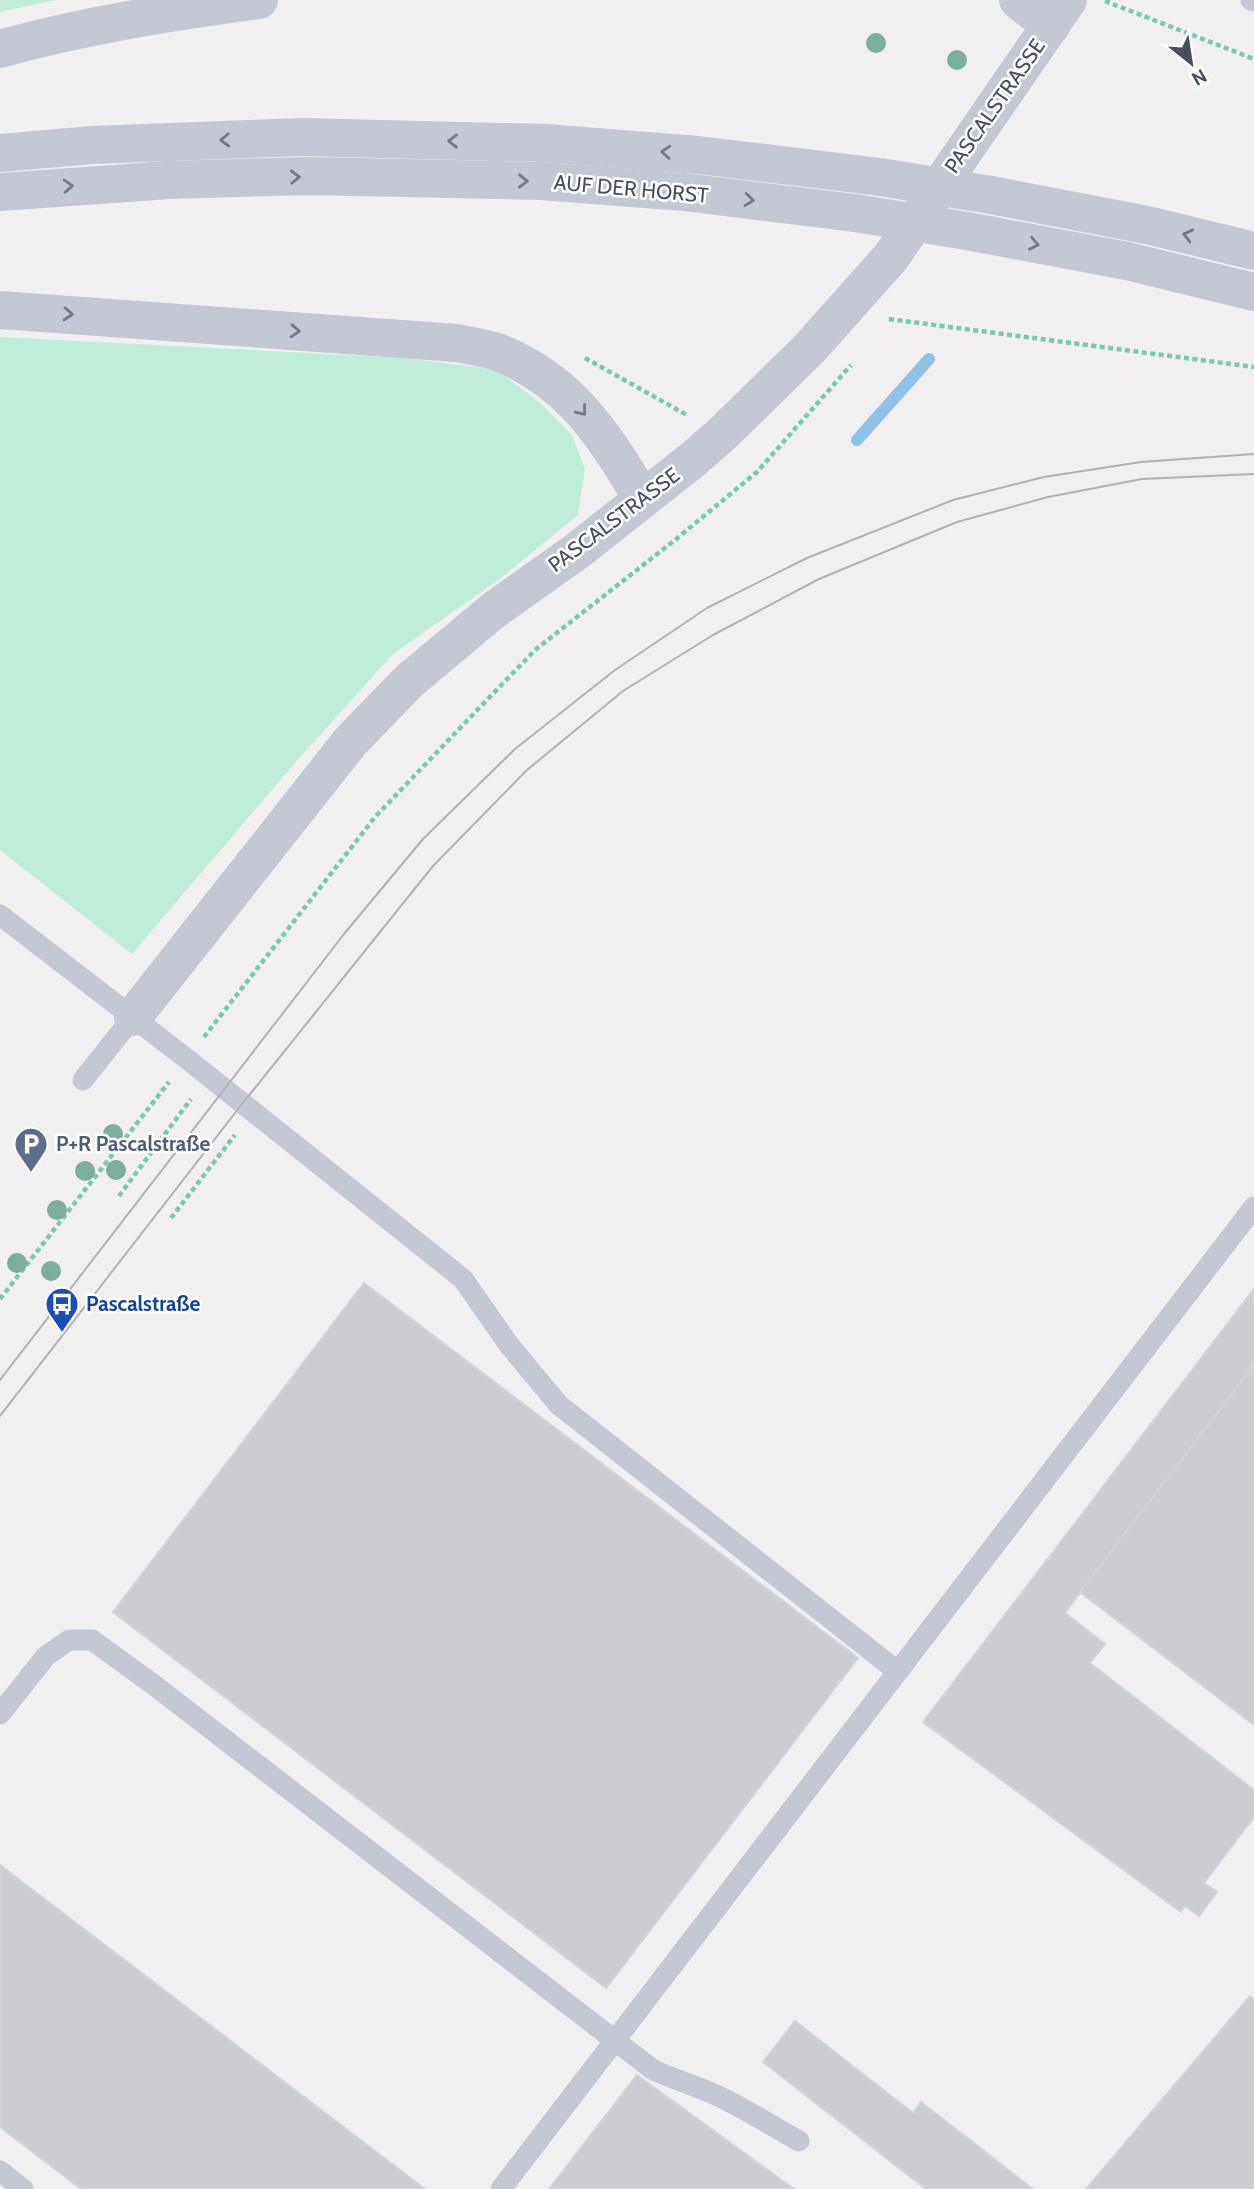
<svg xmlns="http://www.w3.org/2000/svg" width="1254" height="2189" viewBox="0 0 1254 2189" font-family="Cabin,sans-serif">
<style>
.green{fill:#c0ecda}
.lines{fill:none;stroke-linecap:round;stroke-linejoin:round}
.stream{stroke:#90c1e6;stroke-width:12}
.building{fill:#cccdd3;stroke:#d3d3da;stroke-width:2}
.path{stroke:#7ac7b2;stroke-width:4.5;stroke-dasharray:5 3.5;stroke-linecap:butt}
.service{stroke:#c3c8d3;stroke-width:21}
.minor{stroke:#c3c8d3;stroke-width:38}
.tertiary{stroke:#c3c8d3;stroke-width:38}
.tram{stroke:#b1b2b8;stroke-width:2}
.tertiary-bridge{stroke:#c3c8d3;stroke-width:38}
.tree{fill:#7cad9f}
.oneway{stroke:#737985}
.labels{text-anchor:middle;stroke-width:5;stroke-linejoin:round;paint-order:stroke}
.street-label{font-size:21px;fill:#484e5b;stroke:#fff}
.service-label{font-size:21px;font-weight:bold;fill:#4e5e75;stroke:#fff;text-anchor:start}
.transit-label{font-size:21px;font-weight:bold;fill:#164399;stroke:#fff;text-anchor:start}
</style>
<rect width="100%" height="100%" fill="#f1efef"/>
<g class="green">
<path d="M0 0H56L0 12Z"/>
<path d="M0 337 405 358 497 370 539 402 572 435 585 469 578 515 497 581 393 654 293 765 132 954 0 850Z"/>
</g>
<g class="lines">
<path class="stream" d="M857 440 929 359"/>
</g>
<g class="building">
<path d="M364 1283 858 1658 606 1988 113 1612Z"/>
<path d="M1254 1289V1365L1065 1613 1105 1644 1090 1663 1254 1790V1817L1204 1883 1217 1892 1199 1916 1185 1906 1181 1912 923 1722Z"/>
<path d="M1254 1365V1725L1080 1592Z"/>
<path d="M0 1865 425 2189H81L0 2127Z"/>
<path d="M1250 1996 1254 1999V2189H1086Z"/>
<path d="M795 2021 913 2113 921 2102 1033 2189H926L763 2062Z"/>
<path d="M637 2075 794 2189H549Z"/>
</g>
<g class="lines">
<g class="path">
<path d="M1105 1 1254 59"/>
<path d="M889 319 1254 367"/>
<path d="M585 358 687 415"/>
<path d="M204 1037 375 817 461 727 535 650 675 540 757 472 851 365"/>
<path d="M119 1196 191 1099"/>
<path d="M171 1218 235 1135"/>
<path d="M0 1299 169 1082"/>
</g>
<g class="service">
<path d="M1251 0 1254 1"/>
<path d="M0 915 187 1059 463 1279 509 1345 559 1405 897 1671"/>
<path d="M83 1080 133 1017"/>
<path d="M0 1714 46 1656 69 1640H92L154 1685 652 2069C673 2080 696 2085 718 2096 746 2109 772 2126 799 2141"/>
<path d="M0 2171 23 2189"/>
<path d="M501 2189 1254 1207"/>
</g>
<g class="minor">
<path d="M1018 0 1051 26"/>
<path d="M0 49C85 25 172 12 259 0"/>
<path d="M0 310 457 343C471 346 486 348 500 353 571 382 604 435 642 498"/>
<path d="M133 1017 350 742 409 681 494 610 577 551 691 461 721 435 809 349 891 257 1068 0"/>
</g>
<g class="tertiary">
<path d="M0 153 92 145 303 137 545 143 698 155 880 177"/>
<path d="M0 192 169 180 310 176 541 181 684 192 855 213"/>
<path d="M991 195 1147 225 1254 251"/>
<path d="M967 231 1127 261 1254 292"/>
</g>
<g class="tram">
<path d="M0 1380 344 934 423 839 515 749 615 670 707 608 807 558 953 500 1044 477 1141 462 1254 454"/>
<path d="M0 1416 242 1104 433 866 527 770 623 691 713 635 819 579 957 522 1048 497 1142 479 1254 474"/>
</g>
<g class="tertiary-bridge">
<path d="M880 177 991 195"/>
<path d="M855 213 967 231"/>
</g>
</g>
<g class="tree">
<circle cx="876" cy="43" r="10"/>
<circle cx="957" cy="60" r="10"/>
<circle cx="113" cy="1134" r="10"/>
<circle cx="116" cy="1170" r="10"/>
<circle cx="85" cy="1171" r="10"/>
<circle cx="57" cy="1210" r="10"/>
<circle cx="17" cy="1263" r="10"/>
<circle cx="51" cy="1271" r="10"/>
</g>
<defs><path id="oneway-chevron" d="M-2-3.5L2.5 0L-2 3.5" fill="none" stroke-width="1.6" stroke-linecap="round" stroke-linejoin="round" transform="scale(1.75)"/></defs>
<g class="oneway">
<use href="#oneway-chevron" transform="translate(225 140) rotate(178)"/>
<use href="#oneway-chevron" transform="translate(453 141) rotate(-179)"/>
<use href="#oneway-chevron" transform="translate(666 152) rotate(-176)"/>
<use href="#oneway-chevron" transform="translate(295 177) rotate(-2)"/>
<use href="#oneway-chevron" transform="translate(523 181) rotate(1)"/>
<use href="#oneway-chevron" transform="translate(68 186) rotate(-4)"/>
<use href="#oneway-chevron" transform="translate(749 200) rotate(7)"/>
<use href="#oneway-chevron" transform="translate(1188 235) rotate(-166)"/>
<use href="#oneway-chevron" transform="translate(1034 244) rotate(11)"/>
<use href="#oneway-chevron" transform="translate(68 314) rotate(4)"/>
<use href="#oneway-chevron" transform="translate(295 331) rotate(4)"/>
<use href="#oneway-chevron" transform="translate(582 411) rotate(51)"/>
</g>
<defs>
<symbol id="parking-pin" viewBox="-11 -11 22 30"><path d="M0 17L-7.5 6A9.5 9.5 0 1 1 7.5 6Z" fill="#5c6f8a" stroke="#fff"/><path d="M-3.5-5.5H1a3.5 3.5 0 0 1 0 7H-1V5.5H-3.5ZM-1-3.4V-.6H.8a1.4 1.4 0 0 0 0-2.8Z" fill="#fff"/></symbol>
<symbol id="bus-pin" viewBox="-11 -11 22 30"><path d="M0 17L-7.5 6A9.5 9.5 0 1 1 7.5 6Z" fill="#1a4fb4" stroke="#fff"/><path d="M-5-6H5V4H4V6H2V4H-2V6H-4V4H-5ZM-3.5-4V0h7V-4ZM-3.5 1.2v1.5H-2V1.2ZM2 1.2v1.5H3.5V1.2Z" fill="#fff"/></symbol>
</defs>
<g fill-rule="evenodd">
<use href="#parking-pin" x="12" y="1125" width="38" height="52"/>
<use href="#bus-pin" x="43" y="1285" width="38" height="52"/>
</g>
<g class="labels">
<g class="street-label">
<text transform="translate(995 106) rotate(-55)" y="7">PASCALSTRASSE</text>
<text transform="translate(631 189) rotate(5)" y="7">AUF DER HORST</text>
<text transform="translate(614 520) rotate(-37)" y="7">PASCALSTRASSE</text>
</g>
<g class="service-label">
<text x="56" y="1151">P+R Pascalstraße</text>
</g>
<g class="transit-label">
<text x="86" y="1311">Pascalstraße</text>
</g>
</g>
<g transform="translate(1191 63) rotate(150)" stroke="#ffffff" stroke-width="5" paint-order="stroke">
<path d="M0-5L12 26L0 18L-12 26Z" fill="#484e5b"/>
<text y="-10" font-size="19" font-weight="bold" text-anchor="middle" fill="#484e5b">N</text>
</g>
</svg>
